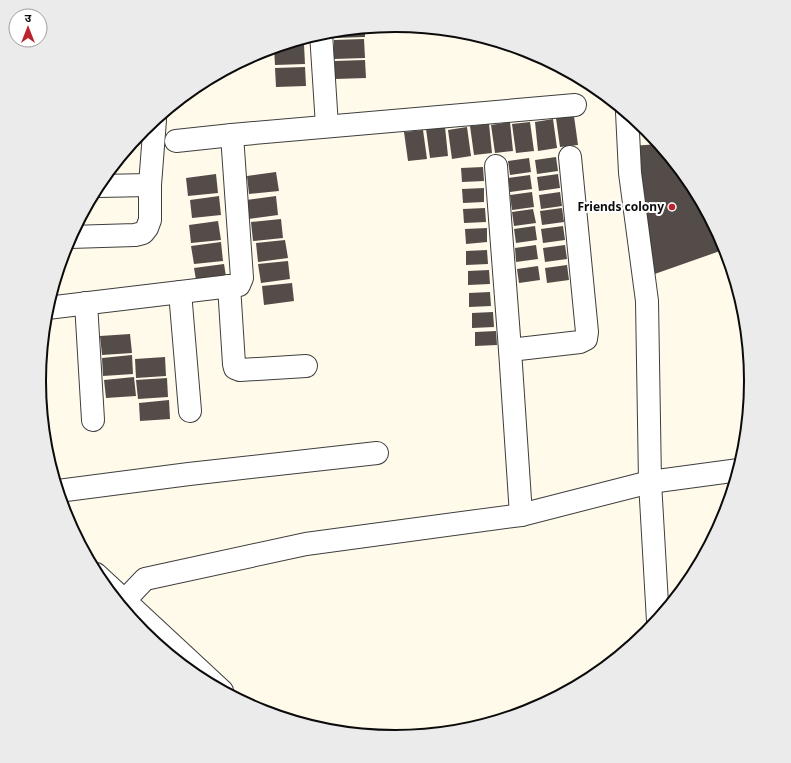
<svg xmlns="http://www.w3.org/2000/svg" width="791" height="763" viewBox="0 0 791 763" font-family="Georgia,'Noto Sans Devanagari',serif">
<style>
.building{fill:#544c48}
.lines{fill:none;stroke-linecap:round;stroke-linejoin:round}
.minor-casing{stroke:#3e3e3e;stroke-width:24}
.minor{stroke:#fff;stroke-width:22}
.poi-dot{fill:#bb242e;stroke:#fff;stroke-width:1.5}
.labels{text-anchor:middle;stroke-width:4;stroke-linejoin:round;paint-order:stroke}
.poi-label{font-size:12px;font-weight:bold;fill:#0b0b0b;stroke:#fff;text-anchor:end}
.rim{fill:none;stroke:#0b0b0b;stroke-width:2}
</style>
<rect width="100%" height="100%" fill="#fffaea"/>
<g class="building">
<path d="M365 28V37L335 38V31Z"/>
<path d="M304 39V42H293Z"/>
<path d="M364 39 365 58 334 59V40Z"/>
<path d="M304 45 305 64 275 65 274 48 280 46Z"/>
<path d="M365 60 366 78 335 79V61Z"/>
<path d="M305 67 306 86 276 87 275 68Z"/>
<path d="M574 116 578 145 560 147 556 118Z"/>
<path d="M553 119 557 148 538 151 535 122Z"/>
<path d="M510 122 513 151 495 153 491 125Z"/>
<path d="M530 122 534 151 516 153 512 124Z"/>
<path d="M489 124 492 153 474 155 470 126Z"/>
<path d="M445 127 448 156 430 158 426 129Z"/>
<path d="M467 127 471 156 452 159 448 130Z"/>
<path d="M423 130 427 159 408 161 404 132Z"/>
<path d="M659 144 692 184 717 230 720 251 649 276 631 146Z"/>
<path d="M556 157 558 171 537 174 535 160Z"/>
<path d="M529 158 531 172 510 175 508 161Z"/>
<path d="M483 167 484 181 462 182 461 168Z"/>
<path d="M276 172 279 191 249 194 247 176Z"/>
<path d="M216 174 218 193 188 196 186 178Z"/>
<path d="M558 174 560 188 539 191 537 177Z"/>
<path d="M530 175 532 189 510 192 508 178Z"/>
<path d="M484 188V202L463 203 462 189Z"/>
<path d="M532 192 534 207 512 210 510 195Z"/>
<path d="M560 192 562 206 541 209 539 195Z"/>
<path d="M219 196 221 215 192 218 190 200Z"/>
<path d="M276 196 278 215 248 219 246 200Z"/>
<path d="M485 208 486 222 464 223 463 209Z"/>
<path d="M562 208 564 222 542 225 540 211Z"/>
<path d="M533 209 536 223 514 226 512 212Z"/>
<path d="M281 219 283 238 253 241 251 222Z"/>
<path d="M218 221 221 240 191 243 189 225Z"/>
<path d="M535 226 537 240 516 243 514 229Z"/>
<path d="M563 226 565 240 543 243 541 229Z"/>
<path d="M487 228V242L466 244 465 229Z"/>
<path d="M285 240 288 258 258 262 256 243Z"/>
<path d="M221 242 223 261 194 264 191 246Z"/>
<path d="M536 245 538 259 516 262 515 248Z"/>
<path d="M565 245 567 259 545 262 543 248Z"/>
<path d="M487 250 488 264 466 265V251Z"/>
<path d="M288 261 290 279 261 283 258 264Z"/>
<path d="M224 264 227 283 197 286 194 268Z"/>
<path d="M567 265 569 280 547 283 545 268Z"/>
<path d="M538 266 540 280 519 283 517 269Z"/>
<path d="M489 270 490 284 468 285V271Z"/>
<path d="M292 283 294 301 264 305 262 286Z"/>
<path d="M490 292 491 306 469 307V293Z"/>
<path d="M493 312 494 327 472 328V313Z"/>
<path d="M496 331 497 345 475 346V332Z"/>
<path d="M130 334 132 353 102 355 100 336Z"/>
<path d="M132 355 133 374 103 376 102 358Z"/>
<path d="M165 357 166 376 136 378 135 359Z"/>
<path d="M134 377 136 396 106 398 104 380Z"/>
<path d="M167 378 168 397 138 399 136 380Z"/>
<path d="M169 400 170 419 140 421 139 403Z"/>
</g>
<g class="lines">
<defs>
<g id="minor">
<path d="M321 33 327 126"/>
<path d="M627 112 630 173 647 301 650 482 658 621"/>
<path d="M176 141 232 135 575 105"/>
<path d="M496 166 510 350 521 515"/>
<path d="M98 186 150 185"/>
<path d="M70 237 135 235 143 233 147 228 150 220V185L155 120"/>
<path d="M229 286 234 364 235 368 240 370 306 366"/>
<path d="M180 292 190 411"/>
<path d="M86 303 93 420"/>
<path d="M47 308 239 285 242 278 232 135"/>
<path d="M510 350 580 342 586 339 587 332 570 157"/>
<path d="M58 491 189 474 377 453"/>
<path d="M96 574 222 691"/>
<path d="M122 608 125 600 145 579 306 544 521 515 650 482 739 470"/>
</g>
</defs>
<use href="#minor" class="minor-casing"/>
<use href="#minor" class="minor"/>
</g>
<circle class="poi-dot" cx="672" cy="207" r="4"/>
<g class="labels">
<g class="poi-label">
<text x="664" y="211">Friends colony</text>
</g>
</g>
<path d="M0 0H791V763H0ZM46 381a349 349 0 1 1 698 0a349 349 0 1 1-698 0Z" fill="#ebebeb" fill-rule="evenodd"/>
<path class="rim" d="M46 381a349 349 0 1 1 698 0a349 349 0 1 1-698 0Z"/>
<g transform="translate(28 28)"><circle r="19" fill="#ffffff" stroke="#9d9d9d"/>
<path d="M0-3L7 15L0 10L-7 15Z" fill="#bb242e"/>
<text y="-6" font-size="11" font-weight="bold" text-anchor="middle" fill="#0b0b0b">उ</text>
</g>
</svg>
